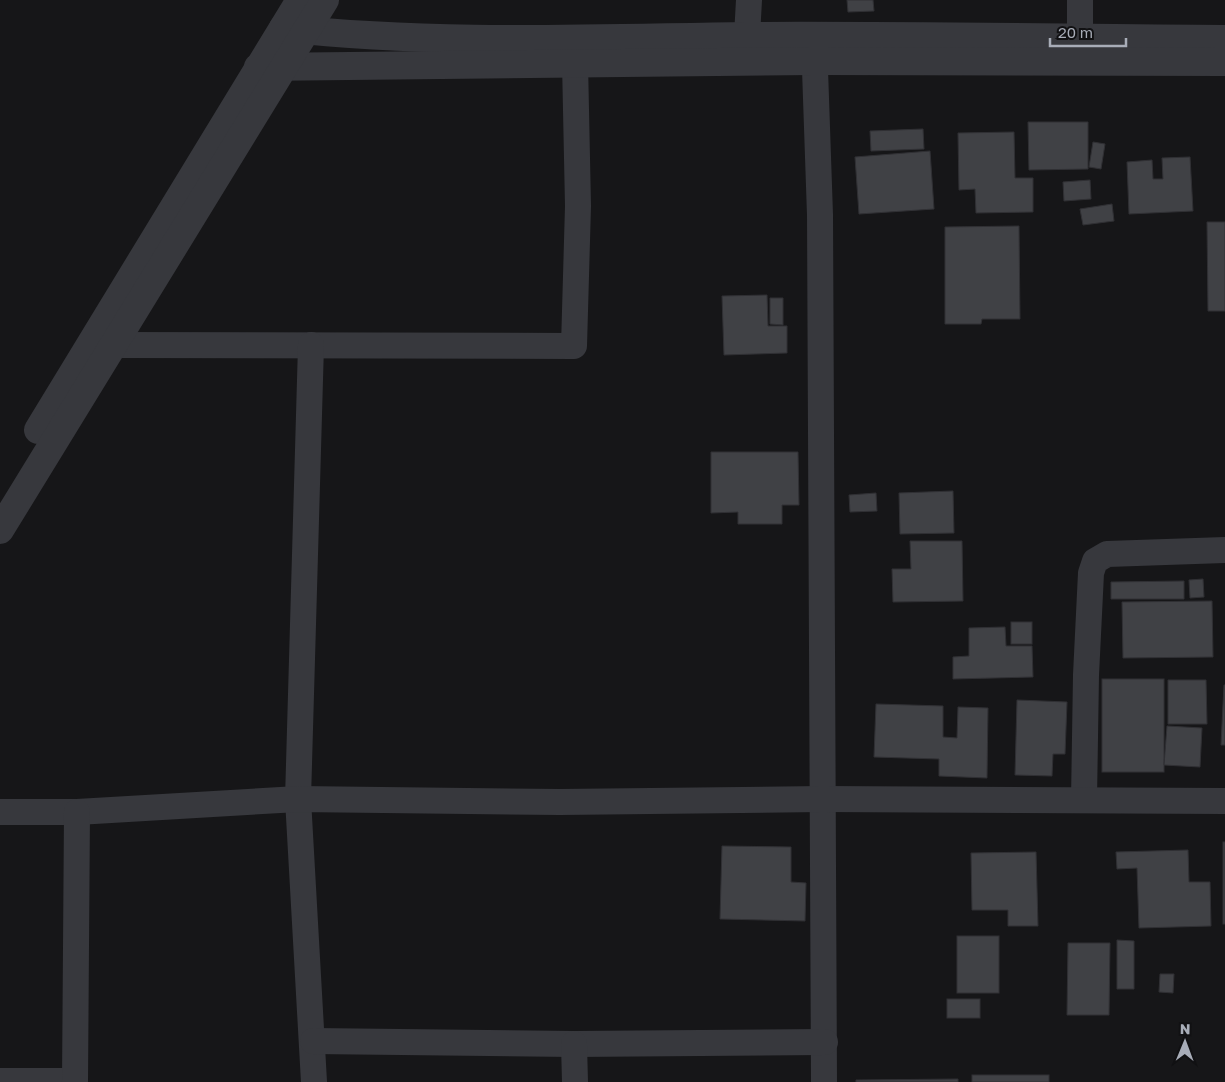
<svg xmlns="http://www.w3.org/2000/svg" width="1225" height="1082" viewBox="0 0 1225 1082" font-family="'Golos Text',sans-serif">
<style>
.building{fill:#404145;stroke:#303034}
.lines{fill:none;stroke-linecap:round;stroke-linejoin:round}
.minor{stroke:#37383d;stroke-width:26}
.tertiary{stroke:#37383d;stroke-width:28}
</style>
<rect width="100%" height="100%" fill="#161618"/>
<g class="building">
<path d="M847 0H873L874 11 848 12Z"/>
<path d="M1028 122H1088V169L1029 170Z"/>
<path d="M923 129 924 149 871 151 870 131Z"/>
<path d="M1014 132 1015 178H1033V212L976 213 975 189 959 190 958 133Z"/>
<path d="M1093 142 1105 144 1101 169 1089 167Z"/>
<path d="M930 151 934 209 859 214 855 157Z"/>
<path d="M1190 157 1193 211 1129 214 1127 162 1152 160 1153 179H1163L1162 158Z"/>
<path d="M1090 180 1091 199 1064 201 1063 182Z"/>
<path d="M1112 204 1114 221 1083 225 1080 209Z"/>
<path d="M1207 222H1225V311H1208Z"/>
<path d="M1019 226 1020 319H982L981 324H945V227Z"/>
<path d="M767 295 768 326H787V353L724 355 722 296Z"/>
<path d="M770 298H783V325L770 324Z"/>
<path d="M711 452H798L799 505H782V524H738V512L711 513Z"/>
<path d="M953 491 954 533 900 534 899 493Z"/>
<path d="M876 493 877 511 850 512 849 495Z"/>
<path d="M910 541H962L963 601 893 602 892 569H911Z"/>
<path d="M1203 579 1204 597 1190 598 1189 580Z"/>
<path d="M1184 581V599H1111V582Z"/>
<path d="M1212 601 1213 657 1123 658 1122 602Z"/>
<rect x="1011" y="622" width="21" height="22"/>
<path d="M1005 627 1006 646H1032L1033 677 953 679V657L969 656V628Z"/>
<rect x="1102" y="679" width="62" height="93"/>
<path d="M1168 680H1206L1207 724H1168Z"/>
<path d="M1224 685H1225V745H1221Z"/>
<path d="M1017 700 1067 702 1065 754H1053L1052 776 1015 775Z"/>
<path d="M876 704 943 706V737L957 738 958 707 988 708 987 778 939 776V759L874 757Z"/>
<path d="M1167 726 1202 728 1200 767 1164 765Z"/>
<rect x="1223" y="842" width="2" height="82"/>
<path d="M722 846 791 847V882L806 883 805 921 720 919Z"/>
<path d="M1188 850 1189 882H1210L1211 926 1139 928 1137 868 1117 869 1116 852Z"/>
<path d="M1036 852 1038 926H1008V910H972L971 853Z"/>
<rect x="957" y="936" width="42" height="57"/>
<path d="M1117 940 1134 941V989H1117Z"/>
<path d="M1068 943H1110L1109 1015H1067Z"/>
<path d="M1160 974H1174L1173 993 1159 992Z"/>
<rect x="947" y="999" width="33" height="19"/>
<rect x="972" y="1075" width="77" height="7"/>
<path d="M958 1079V1082H856V1080Z"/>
</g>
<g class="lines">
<g class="minor">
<path d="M747 36 749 0"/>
<path d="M1080 38V0"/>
<path d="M814 40 820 215 824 1082"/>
<path d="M113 345 574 346 578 206 575 62"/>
<path d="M311 345 298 799 314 1082"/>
<path d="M1084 800 1086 675 1091 573 1095 561 1107 554 1225 550"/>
<path d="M0 812H77L298 799 560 802 822 799 1225 801"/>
<path d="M313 1041 574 1044 825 1042"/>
<path d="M574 1044 575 1082"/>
<path d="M0 1081H75"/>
<path d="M75 1082 77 812"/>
</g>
<g class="tertiary">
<path d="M283 28C437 45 592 38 746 36 906 35 1065 38 1225 39"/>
<path d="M258 67 814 61 1225 62"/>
<path d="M38 430 300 0"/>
<path d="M0 530 325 0"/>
</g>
</g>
<g transform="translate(1185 1042) rotate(1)" stroke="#111113" stroke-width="4" paint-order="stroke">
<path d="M0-4L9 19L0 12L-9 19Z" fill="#a8adb8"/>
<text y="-8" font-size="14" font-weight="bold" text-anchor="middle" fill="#a8adb8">N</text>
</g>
<path d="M1050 38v8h76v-8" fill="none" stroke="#a8adb8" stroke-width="2.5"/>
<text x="1058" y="38" font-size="15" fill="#a8adb8" stroke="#111113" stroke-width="4" paint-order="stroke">20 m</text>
</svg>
